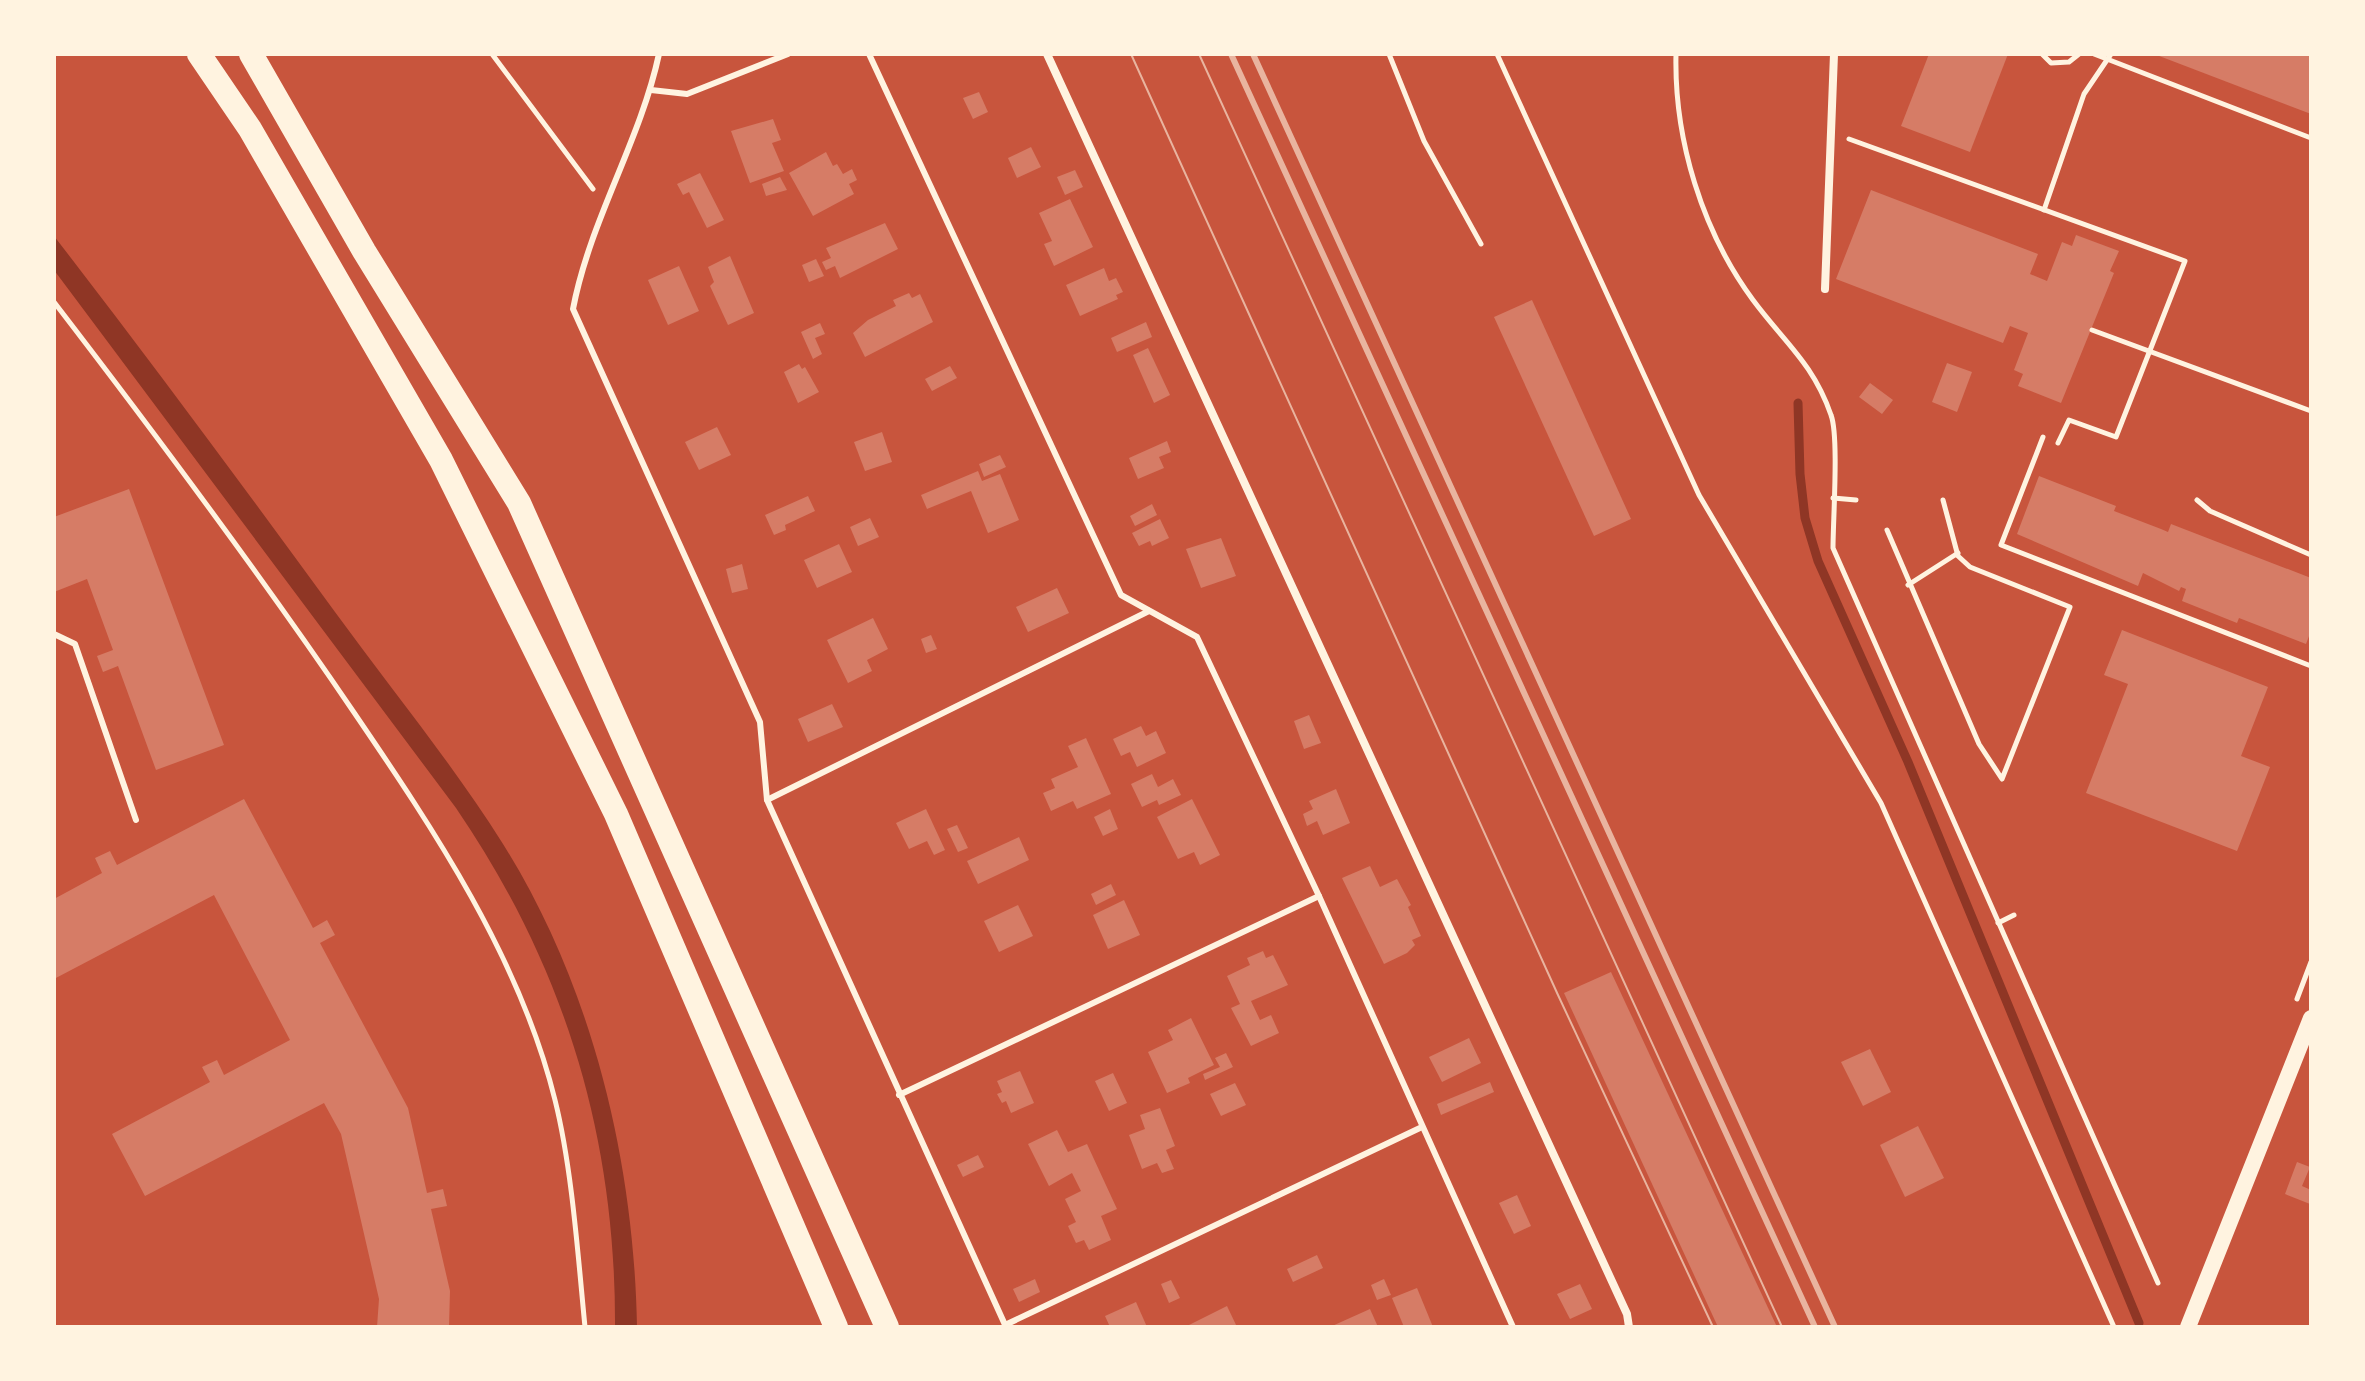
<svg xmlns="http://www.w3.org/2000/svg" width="2365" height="1381" viewBox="0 0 2365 1381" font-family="Raleway,sans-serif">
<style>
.water{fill:#8f3625}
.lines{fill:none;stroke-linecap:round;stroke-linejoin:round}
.stream{stroke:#8f3625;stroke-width:9}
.building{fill:#d67c66}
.path{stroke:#fff3e0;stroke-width:5}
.service{stroke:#fff3e0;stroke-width:6}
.minor{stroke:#fff3e0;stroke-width:8}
.secondary{stroke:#fff3e0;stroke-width:16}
.motorway{stroke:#fff3e0;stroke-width:24}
.tram{stroke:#e9b49f;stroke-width:2}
.rail{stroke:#e9b49f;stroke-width:6}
</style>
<rect width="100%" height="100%" fill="#c8553d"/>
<path class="water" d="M54 236C150 360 243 486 335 612 391 689 452 763 503 844 592 986 634 1160 637 1327H615C616 1135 564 966 456 808L54 270Z"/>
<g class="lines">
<path class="stream" d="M1798 403 1800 474 1805 518 1818 561 1908 762 2139 1323"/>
</g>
<g class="building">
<path d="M1929 54H2008L1970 152 1901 126Z"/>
<path d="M2154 54H2311V114Z"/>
<path d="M979 92 988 112 973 119 963 98Z"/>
<path d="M773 119 781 140 772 143 784 171 750 183 731 131Z"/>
<path d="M1031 147 1041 167 1017 178 1008 158Z"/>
<path d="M826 152 833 166 837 164 843 174 852 169 857 180 849 184 854 194 813 216 789 173Z"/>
<path d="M1075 170 1083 187 1065 195 1057 177Z"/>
<path d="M700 173 724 220 707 228 689 192 683 195 677 184Z"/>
<path d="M780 177 787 190 766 196 762 184Z"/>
<path d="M1871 190 2038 254 2030 274 2047 281 2062 242 2072 246 2076 235 2119 251 2110 271 2114 273 2061 403 2018 386 2023 374 2014 370 2028 333 2010 326 2003 343 1836 279Z"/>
<path d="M1070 199 1093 247 1054 266 1044 244 1052 241 1039 213Z"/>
<path d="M885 223 898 249 840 278 835 266 826 270 822 262 831 258 826 248Z"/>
<path d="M730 256 754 313 728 325 710 286 714 282 708 267Z"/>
<path d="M816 259 824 276 809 282 802 265Z"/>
<path d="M679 266 699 311 668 325 648 280Z"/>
<path d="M1104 268 1109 281 1116 278 1123 292 1116 295 1118 299 1080 316 1066 285Z"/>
<path d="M909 293 912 298 920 294 933 322 865 357 853 333 868 320 896 306 893 300Z"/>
<path d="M1532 300 1631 519 1594 536 1494 317Z"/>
<path d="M1146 322 1152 337 1117 352 1111 338Z"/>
<path d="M820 323 825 334 815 338 822 354 813 359 801 332Z"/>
<path d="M1148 348 1170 395 1154 403 1133 355Z"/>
<path d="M1947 363 1972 372 1957 412 1932 402Z"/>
<path d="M799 364 802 369 805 367 819 392 798 403 784 372Z"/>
<path d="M950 366 957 378 932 391 925 379Z"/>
<path d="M1870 383 1893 400 1882 414 1859 397Z"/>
<path d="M717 427 731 455 699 470 685 442Z"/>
<path d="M882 432 892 462 865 471 854 442Z"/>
<path d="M1167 441 1171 452 1159 457 1164 468 1138 479 1129 458Z"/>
<path d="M1000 455 1006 467 984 477 979 464Z"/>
<path d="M978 471 982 481 1000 474 1019 520 988 533 971 491 927 509 921 495Z"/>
<path d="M2039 476 2116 506 2114 511 2161 529 2168 532 2171 524 2311 578V631L2306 644 2239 618 2237 623 2182 601 2186 589 2181 587 2179 591 2143 573 2138 586 2017 534Z"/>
<path d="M129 489 224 745 156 770 118 666 103 672 97 656 113 650 87 579 54 592V517Z"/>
<path d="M808 496 815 511 785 525 786 530 774 535 765 515Z"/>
<path d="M1152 504 1157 515 1135 526 1130 516Z"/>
<path d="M870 518 879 537 858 546 850 527Z"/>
<path d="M1160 519 1169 538 1152 546 1150 541 1139 546 1132 533Z"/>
<path d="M1221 538 1236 576 1201 588 1186 549Z"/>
<path d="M839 544 852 572 817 588 804 560Z"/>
<path d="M742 564 748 589 732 593 726 569Z"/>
<path d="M1057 588 1069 613 1028 632 1016 607Z"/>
<path d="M873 618 888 649 867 660 872 671 848 683 827 640Z"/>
<path d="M2122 630 2268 687 2241 756 2270 767 2237 851 2086 793 2128 684 2104 675Z"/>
<path d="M931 635 937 649 926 653 921 639Z"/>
<path d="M832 704 843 727 808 742 798 719Z"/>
<path d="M1309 715 1321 743 1304 749 1294 721Z"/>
<path d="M1141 726 1146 736 1156 731 1166 753 1137 767 1130 752 1121 756 1113 739Z"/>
<path d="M1086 738 1111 794 1077 809 1073 801 1051 811 1043 793 1055 788 1051 779 1078 767 1068 746Z"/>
<path d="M1152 774 1158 787 1173 779 1181 795 1159 805 1157 800 1142 807 1131 784Z"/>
<path d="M1336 789 1350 823 1323 835 1317 821 1307 826 1303 814 1313 809 1309 801Z"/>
<path d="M244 799 313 928 327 920 335 935 320 943 408 1108 427 1193 443 1189 447 1206 431 1209 450 1291 449 1327H377L379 1299 341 1134 324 1103 145 1196 112 1134 210 1082 202 1067 217 1060 224 1075 290 1040 214 895 54 979V899L102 873 95 858 110 851 117 865Z"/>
<path d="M1192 799 1220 855 1200 865 1194 852 1178 859 1157 817Z"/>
<path d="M926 809 945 850 934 855 927 841 909 849 896 823Z"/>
<path d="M1110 809 1118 829 1103 836 1094 817Z"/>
<path d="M957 825 968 848 958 852 947 829Z"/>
<path d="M1019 837 1029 860 978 884 967 861Z"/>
<path d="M1370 866 1380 887 1397 879 1411 905 1408 907 1421 936 1412 940 1415 945 1407 953 1384 964 1342 878Z"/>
<path d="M1111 884 1116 895 1096 905 1091 894Z"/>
<path d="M1124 900 1140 935 1108 949 1093 915Z"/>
<path d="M1018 905 1033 936 999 952 984 921Z"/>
<path d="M1263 951 1266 958 1273 955 1288 985 1251 1001 1260 1020 1271 1015 1279 1033 1251 1046 1231 1008 1240 1004 1227 976 1250 965 1247 958Z"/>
<path d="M1611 972 1777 1327H1718L1564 993Z"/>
<path d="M1191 1018 1214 1065 1188 1078 1190 1083 1167 1093 1148 1052 1173 1040 1168 1030Z"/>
<path d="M1469 1038 1481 1063 1442 1082 1429 1057Z"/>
<path d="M1870 1049 1891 1092 1863 1106 1841 1062Z"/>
<path d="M1226 1053 1233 1067 1205 1080 1203 1074 1220 1067 1215 1058Z"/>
<path d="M1020 1071 1034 1103 1011 1113 1006 1101 1002 1103 997 1094 1002 1092 997 1081Z"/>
<path d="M1113 1073 1127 1103 1109 1111 1095 1081Z"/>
<path d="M1490 1082 1494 1092 1441 1115 1437 1104Z"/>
<path d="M1235 1083 1246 1105 1221 1116 1210 1094Z"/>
<path d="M1160 1108 1175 1146 1166 1150 1174 1169 1162 1173 1157 1163 1142 1169 1129 1135 1145 1129 1140 1115Z"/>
<path d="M1918 1126 1944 1178 1905 1197 1880 1145Z"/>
<path d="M1057 1130 1068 1152 1087 1144 1117 1209 1101 1216 1111 1240 1089 1250 1084 1240 1076 1243 1068 1226 1076 1222 1065 1199 1081 1191 1072 1173 1049 1186 1028 1144Z"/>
<path d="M978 1155 984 1167 963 1177 957 1165Z"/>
<path d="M2297 1162 2310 1167 2302 1186 2311 1190 2310 1204 2285 1194Z"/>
<path d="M1517 1195 1531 1226 1514 1234 1499 1203Z"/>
<path d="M1317 1255 1323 1268 1293 1282 1287 1269Z"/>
<path d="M1035 1279 1040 1292 1019 1302 1013 1289Z"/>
<path d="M1384 1279 1391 1295 1377 1300 1371 1285Z"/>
<path d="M1171 1280 1180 1298 1169 1303 1161 1284Z"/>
<path d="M1580 1284 1592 1309 1570 1319 1557 1294Z"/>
<path d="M1417 1288 1433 1327H1404L1392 1298Z"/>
<path d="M1136 1302 1147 1327H1110L1105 1316Z"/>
<path d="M1227 1306 1237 1327H1185Z"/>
<path d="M1370 1309 1378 1327H1330L1341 1322Z"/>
</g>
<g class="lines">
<g class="path">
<path d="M492 54 593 189"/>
<path d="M1389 54 1424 141 1481 244"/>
<path d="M1497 54 1699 495 1881 803 2114 1327"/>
<path d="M1676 54C1674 139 1702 231 1753 300 1784 342 1813 363 1831 415 1839 436 1833 520 1833 548L2158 1283"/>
<path d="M2042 54 2051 63 2069 62 2079 54"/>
<path d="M2094 54 2311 138"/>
<path d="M1849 139 2185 261 2116 437 2069 420 2058 443"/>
<path d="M2044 210 2084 94 2111 54"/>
<path d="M54 302C157 436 258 571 353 711 434 830 520 958 555 1100 572 1168 578 1256 585 1327"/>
<path d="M2092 330 2311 411"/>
<path d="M2043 437 2001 545 2311 666"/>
<path d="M1833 498 1856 500"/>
<path d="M2197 500 2210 511 2311 555"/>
<path d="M1887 530 1979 744 2002 779 2070 607 1970 567 1958 556 1943 500"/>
<path d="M1908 585 1958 553"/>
<path d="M1998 923 2014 915"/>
<path d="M2297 999 2311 962"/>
</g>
<g class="service">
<path d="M659 54C640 142 590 220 573 309L760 722 767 800 1006 1327"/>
<path d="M869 54 1121 595 1197 637 1319 896 1513 1327"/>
<path d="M651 90 687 94 788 54"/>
<path d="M54 634 75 644 136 820"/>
<path d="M767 800 1149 611"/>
<path d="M899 1095 1319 896"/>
<path d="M1005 1325 1422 1127"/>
</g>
<g class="minor">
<path d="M1047 54 1627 1314 1629 1327"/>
<path d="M1825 289 1834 54"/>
</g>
<path class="secondary" d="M2188 1327 2311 1018"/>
<g class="motorway">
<path d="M199 54 250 129 441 460 616 814 836 1327"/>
<path d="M251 54 364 251 519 503 887 1327"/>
</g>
<g class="tram">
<path d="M1131 54 1558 995 1713 1327"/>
<path d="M1199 54 1782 1327"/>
</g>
<g class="rail">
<path d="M1231 54 1815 1327"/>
<path d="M1253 54 1835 1327"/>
</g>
</g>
<rect width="2365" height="1381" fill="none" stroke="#fff3e0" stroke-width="112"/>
</svg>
